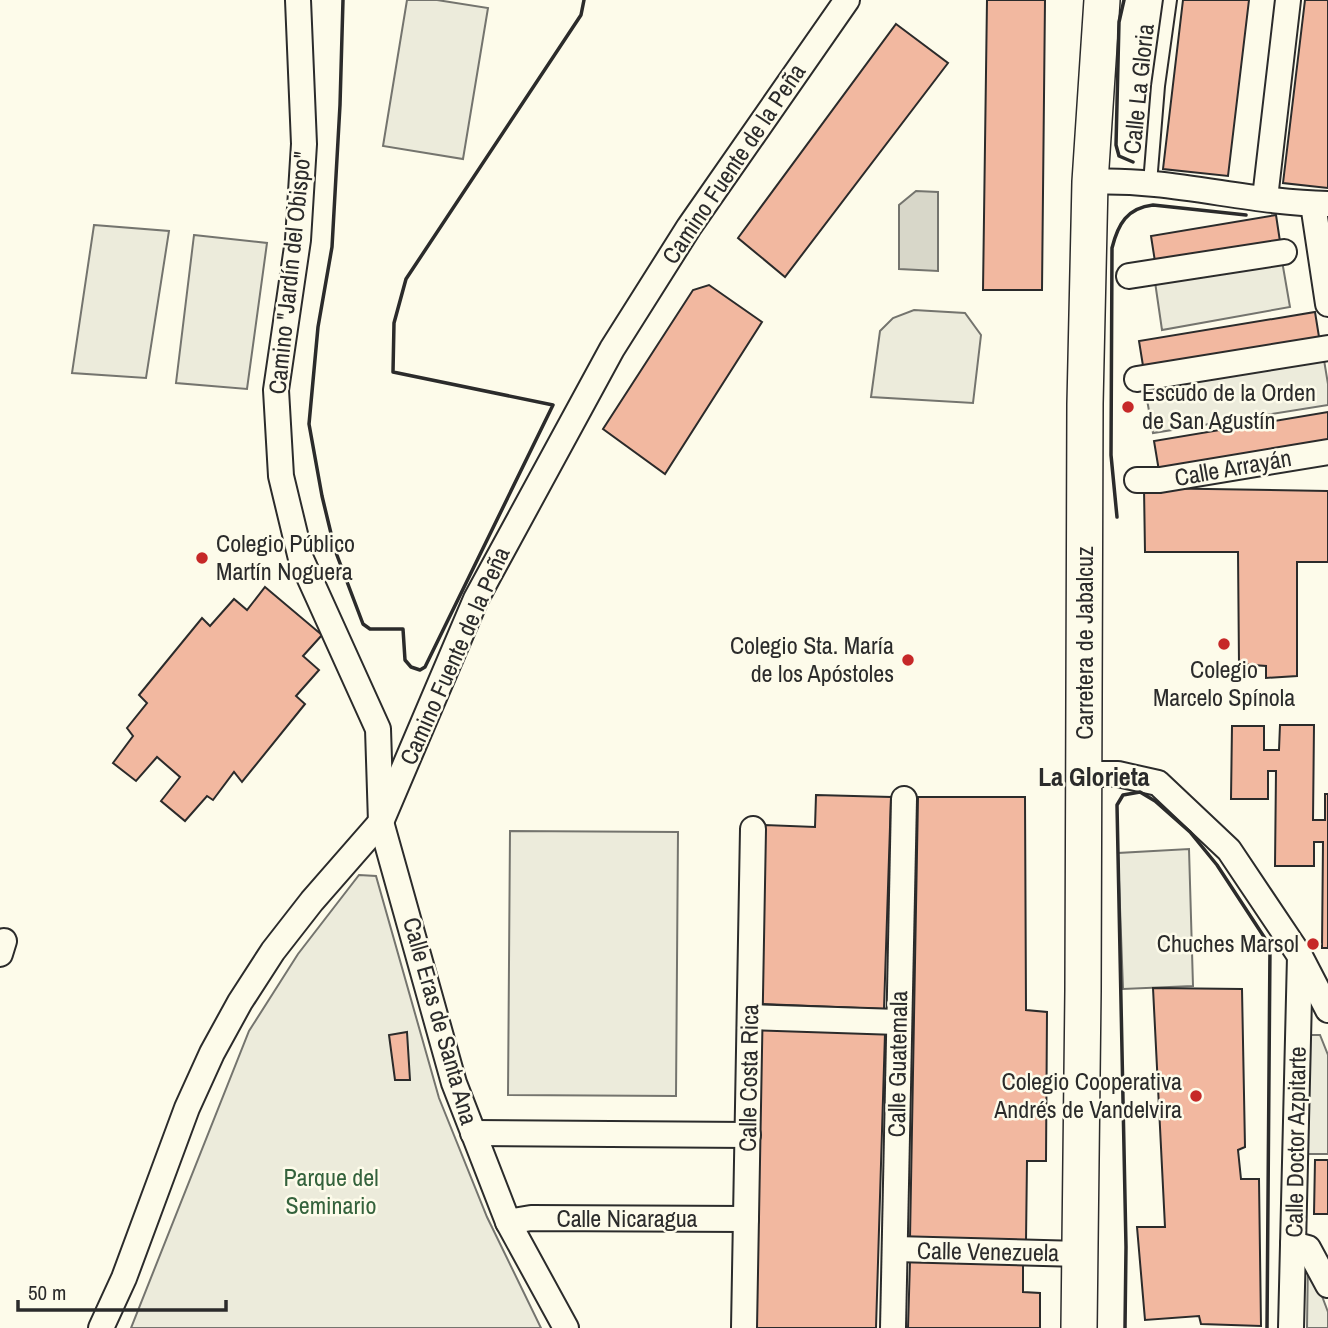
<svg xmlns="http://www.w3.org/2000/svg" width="1328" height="1328" viewBox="0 0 1328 1328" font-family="'Archivo Narrow',sans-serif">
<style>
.green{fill:#ecebdb;stroke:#74746e;stroke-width:2}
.water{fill:#d8d7c9;stroke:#74746e;stroke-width:2}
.building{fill:#f2b8a0;stroke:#2b2b2b;stroke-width:2}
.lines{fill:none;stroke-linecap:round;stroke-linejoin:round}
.lane-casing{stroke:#2b2b2b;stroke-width:16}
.street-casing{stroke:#2b2b2b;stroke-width:28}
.secondary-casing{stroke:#2b2b2b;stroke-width:38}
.lane{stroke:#fdfbea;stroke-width:12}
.street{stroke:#fdfbea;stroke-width:24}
.secondary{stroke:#fdfbea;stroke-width:35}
.wall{stroke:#2b2b2b;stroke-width:3.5}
.poi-dot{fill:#c62828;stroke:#fdfbea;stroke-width:2.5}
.labels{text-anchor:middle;stroke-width:5;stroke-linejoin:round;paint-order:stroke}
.street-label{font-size:24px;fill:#2b2b2b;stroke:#fdfbea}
.poi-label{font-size:24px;fill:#2b2b2b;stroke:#fdfbea;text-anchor:end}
.park-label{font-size:24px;fill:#34623c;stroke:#fdfbea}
.neighbourhood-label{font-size:26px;font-weight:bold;fill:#2b2b2b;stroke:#fdfbea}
</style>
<rect width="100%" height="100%" fill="#fdfbea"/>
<g class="green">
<path d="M407 0H437L488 8 463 159 383 146Z"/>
<path d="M94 225 169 231 146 378 72 373Z"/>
<path d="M194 235 267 243 247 389 176 383Z"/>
<path d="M1281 255 1290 307 1162 330 1154 275Z"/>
<path d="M914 310 965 313 981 335 973 403 871 397 880 331 893 318Z"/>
<path d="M1323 354 1328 384V405L1153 433 1144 383Z"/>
<path d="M510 831 678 832 676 1096 508 1095Z"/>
<path d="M1189 849 1193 986 1123 989 1118 853Z"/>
<path d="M359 875 376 876 439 1098 487 1217 541 1328H131L249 1031 298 954Z"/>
<path d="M1302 1035H1320L1328 1055V1154H1304Z"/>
<path d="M1308 1259 1328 1312V1328H1307Z"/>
</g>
<path class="water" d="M916 191 938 192V271L899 269V205Z"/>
<g class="building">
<path d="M987 0H1045L1042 290H983Z"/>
<path d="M1183 0H1249L1228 176 1163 169Z"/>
<path d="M1305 0H1328V188L1283 183Z"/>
<path d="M896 24 948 63 785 277 738 238Z"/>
<path d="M1276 215 1281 248 1156 268 1151 236Z"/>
<path d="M709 285 762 322 665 474 603 429 693 290Z"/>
<path d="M1315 312 1320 343 1144 372 1139 341Z"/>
<path d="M1328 412V443L1159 471 1154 441Z"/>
<path d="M1144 488 1328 491V562H1297V676L1266 678V666L1239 664 1238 552H1145Z"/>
<path d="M265 587 322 635 303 656 319 670 296 696 305 704 242 782 234 772 213 800 207 796 185 821 161 801 180 777 157 757 136 781 113 763 133 736 127 728 147 703 139 695 202 618 210 626 234 599 247 610Z"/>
<path d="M1280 725H1314L1313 820H1325V794H1328V948H1322L1323 842H1314V866H1275L1276 771H1268V799H1231L1232 726H1264V750H1279Z"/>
<path d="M816 795 891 797 884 1009 759 1004 765 825 815 827Z"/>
<path d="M918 797H1025L1026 1010 1047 1012 1046 1161H1027L1026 1241 910 1238Z"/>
<path d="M1153 988 1242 989 1245 1147 1238 1150 1241 1179H1259L1261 1326 1201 1324 1199 1316 1145 1320 1137 1227H1165Z"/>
<path d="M757 1029 885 1033 876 1328H757Z"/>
<path d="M407 1032 410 1080H395L389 1035Z"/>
<path d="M1315 1160H1328V1214H1314Z"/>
<path d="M910 1261 1023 1263V1292L1040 1293V1328H908Z"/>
</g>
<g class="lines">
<defs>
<path id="lane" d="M1150 183 1158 86 1170 0"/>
<g id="street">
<path d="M298 0 304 144 298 240 276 390 281 476 301 559 378 729 381 822 454 1083 508 1222 566 1328"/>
<path d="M1090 182C1170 178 1248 203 1328 204"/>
<path d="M1265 198 1288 0"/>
<path d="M1313 204 1328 304"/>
<path d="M1129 276 1284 252"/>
<path d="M1137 379 1328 348"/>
<path d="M1137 480H1160L1328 452"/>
<path d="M1084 774H1118L1158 783 1229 850 1300 956 1328 1010"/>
<path d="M0 954 4 941"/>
<path d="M750 1017 898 1022"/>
<path d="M473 1133 748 1135"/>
<path d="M508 1222 531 1218 746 1219"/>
<path d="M1293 1244 1308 1248 1328 1285"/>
<path d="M895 1249 1080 1254"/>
<path d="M101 1328 124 1278 187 1108 212 1053 240 1002 273 951 312 901 381 822 476 599 612 349 689 227 847 0"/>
<path d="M744 1328 753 829"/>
<path d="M893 1328 904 799"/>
<path d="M1291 1328 1300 956"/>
</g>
<path id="secondary" d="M1079 1328 1083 991 1085 404 1090 182 1102 0"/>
</defs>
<use href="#lane" class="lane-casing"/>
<use href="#street" class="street-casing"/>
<use href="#secondary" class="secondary-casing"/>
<use href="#lane" class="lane"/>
<use href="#street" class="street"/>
<use href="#secondary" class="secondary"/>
<g class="wall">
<path d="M343 0 340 105 332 247 318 327 309 424 322 496 335 550 363 624 370 629H403L405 660 411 667 420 670 425 667 553 405 393 372 394 323 406 279 581 15 584 0"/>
<path d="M1124 0 1119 22 1116 145 1119 156 1133 162"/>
<path d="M1117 517 1111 455 1112 248C1118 224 1127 208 1153 205L1246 215"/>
<path d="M1125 1328 1126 1247 1117 805 1123 795 1140 792 1155 801 1190 832 1217 865 1270 946 1267 1328"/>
</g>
</g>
<g class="poi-dot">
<circle cx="1128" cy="407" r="7"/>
<circle cx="202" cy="558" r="7"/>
<circle cx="1224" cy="644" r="7"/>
<circle cx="908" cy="660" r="7"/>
<circle cx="1313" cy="944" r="7"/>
<circle cx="1196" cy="1096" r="7"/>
</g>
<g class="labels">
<g class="street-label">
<text transform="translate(1139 89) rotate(-84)" y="8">Calle La Gloria</text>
<text transform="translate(734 164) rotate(-56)" y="8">Camino Fuente de la Peña</text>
<text transform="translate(290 273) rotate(-84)" y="8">Camino "Jardín del Obispo"</text>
<text transform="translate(1233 468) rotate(-10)" y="8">Calle Arrayán</text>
<text transform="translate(1085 643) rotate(-90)" y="8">Carretera de Jabalcuz</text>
<text transform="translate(455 656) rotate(-66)" y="8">Camino Fuente de la Peña</text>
<text transform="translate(440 1021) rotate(74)" y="8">Calle Eras de Santa Ana</text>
<text transform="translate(898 1064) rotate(-89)" y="8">Calle Guatemala</text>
<text transform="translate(749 1078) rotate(-89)" y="8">Calle Costa Rica</text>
<text transform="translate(1296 1142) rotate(-89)" y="8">Calle Doctor Azpitarte</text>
<text x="627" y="1227">Calle Nicaragua</text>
<text transform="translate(988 1252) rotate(1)" y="8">Calle Venezuela</text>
</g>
<g class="poi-label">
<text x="1142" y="401" text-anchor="start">Escudo de la Orden<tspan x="1142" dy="28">de San Agustín</tspan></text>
<text x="216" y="552" text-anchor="start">Colegio Público<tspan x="216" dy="28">Martín Noguera</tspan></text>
<text x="894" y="654">Colegio Sta. María<tspan x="894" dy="28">de los Apóstoles</tspan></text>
<text x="1224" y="678" text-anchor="middle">Colegio<tspan x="1224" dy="28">Marcelo Spínola</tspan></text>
<text x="1299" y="952">Chuches Marsol</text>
<text x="1182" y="1090">Colegio Cooperativa<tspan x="1182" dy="28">Andrés de Vandelvira</tspan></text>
</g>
<g class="park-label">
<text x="331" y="1186">Parque del<tspan x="331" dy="28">Seminario</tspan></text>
</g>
<g class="neighbourhood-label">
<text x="1094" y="786">La Glorieta</text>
</g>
</g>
<path d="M18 1300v10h208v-10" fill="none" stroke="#2b2b2b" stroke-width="3.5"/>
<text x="28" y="1300" font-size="21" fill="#2b2b2b" stroke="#fdfbea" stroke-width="5" paint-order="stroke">50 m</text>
</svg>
